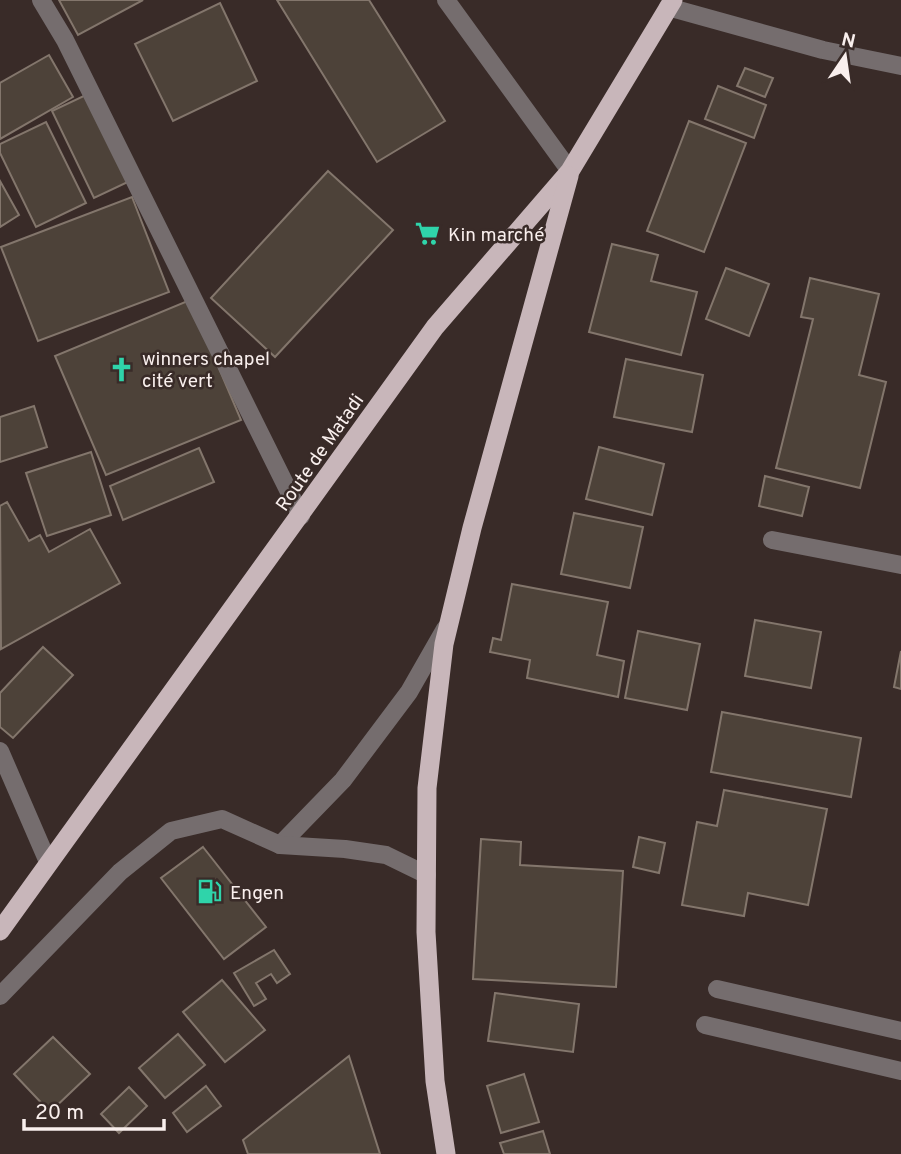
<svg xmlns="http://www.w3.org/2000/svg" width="901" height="1154" viewBox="0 0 901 1154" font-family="Overpass,sans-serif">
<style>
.building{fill:#4d4239;stroke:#83766c;stroke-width:2}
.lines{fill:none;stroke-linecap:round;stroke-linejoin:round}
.service{stroke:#756d6e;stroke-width:18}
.minor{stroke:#756d6e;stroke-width:18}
.trunk{stroke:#c8b6ba;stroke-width:19}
.labels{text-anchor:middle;stroke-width:5;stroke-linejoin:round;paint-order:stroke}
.poi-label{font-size:19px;fill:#f9efed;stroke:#392b28;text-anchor:start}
.street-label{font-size:19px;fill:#f9efed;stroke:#392b28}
</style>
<rect width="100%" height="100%" fill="#392b28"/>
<g class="building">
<path d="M59 0H143L78 35Z"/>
<path d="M277 0H369L445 121 377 162Z"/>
<path d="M220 3 257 81 173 121 135 44Z"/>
<path d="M49 55 73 97 0 139V83Z"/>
<path d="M745 68 773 78 765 97 737 86Z"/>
<path d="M718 86 766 105 754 138 705 119Z"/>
<path d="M90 93 132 180 94 198 52 111Z"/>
<path d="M689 121 746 143 704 252 647 231Z"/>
<path d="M46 122 86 203 36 227 0 153V144Z"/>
<path d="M328 171 393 230 275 357 211 298Z"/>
<path d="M0 181 19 215 0 227Z"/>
<path d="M132 197 169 292 38 341 1 247Z"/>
<path d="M612 244 658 255 651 281 697 292 681 355 589 332Z"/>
<path d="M726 268 769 284 749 336 706 319Z"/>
<path d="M810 278 879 294 859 375 886 382 860 488 776 468 813 319 801 317Z"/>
<path d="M190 300 241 420 106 475 55 356Z"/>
<path d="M626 359 703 375 692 432 614 417Z"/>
<path d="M34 406 47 447 0 462V417Z"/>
<path d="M599 447 664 464 652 515 586 499Z"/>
<path d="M199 448 214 482 123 520 110 486Z"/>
<path d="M91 452 111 515 47 536 26 473Z"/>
<path d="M765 476 809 487 802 516 759 506Z"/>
<path d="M7 502 29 541 40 535 49 552 90 529 120 583 1 649 0 506Z"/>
<path d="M574 513 643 527 630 588 561 574Z"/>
<path d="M512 584 608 602 597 655 624 661 618 697 527 678 530 660 490 652 493 638 501 640Z"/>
<path d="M755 620 821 632 811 688 745 676Z"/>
<path d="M638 631 700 644 687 710 625 698Z"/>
<path d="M43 647 73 675 13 738 0 727V693Z"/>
<path d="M901 651V689L894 687Z"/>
<path d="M722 712 861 738 851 797 711 772Z"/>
<path d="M724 790 827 809 808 905 748 893 744 916 682 905 697 822 717 826Z"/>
<path d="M639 837 665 843 659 873 633 867Z"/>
<path d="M481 839 521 842 520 865 623 871 616 987 473 979Z"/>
<path d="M203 847 266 927 224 959 161 878Z"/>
<path d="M274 950 290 974 277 983 271 974 256 983 266 999 254 1006 234 973Z"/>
<path d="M222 980 265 1030 225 1062 183 1012Z"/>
<path d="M495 993 579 1004 573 1052 488 1041Z"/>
<path d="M178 1034 205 1065 165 1098 139 1068Z"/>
<path d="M53 1037 90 1074 50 1112 14 1074Z"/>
<path d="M349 1056 380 1154H248L243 1140Z"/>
<path d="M524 1074 539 1122 501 1133 487 1086Z"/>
<path d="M206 1086 221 1106 187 1132 173 1113Z"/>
<path d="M129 1087 147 1106 119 1133 101 1114Z"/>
<path d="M543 1131 550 1154H504L500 1143Z"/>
</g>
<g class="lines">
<g class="service">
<path d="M280 845 343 780 409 692 445 629"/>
<path d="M0 996 120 872 171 831 222 819 280 845 345 849 386 855 427 875"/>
</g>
<g class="minor">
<path d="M41 0 65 40 301 516"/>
<path d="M446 0 570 171"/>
<path d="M668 7 823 50 901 66"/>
<path d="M772 540 901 565"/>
<path d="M0 751 48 862"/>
<path d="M717 989 901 1031"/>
<path d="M705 1025 901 1071"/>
</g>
<g class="trunk">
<path d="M0 931 435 327 570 171 673 0"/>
<path d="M446 1154 435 1081 426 932 427 788 444 644 472 528 569 176"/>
</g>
</g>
<defs>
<symbol id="supermarket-bare" viewBox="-9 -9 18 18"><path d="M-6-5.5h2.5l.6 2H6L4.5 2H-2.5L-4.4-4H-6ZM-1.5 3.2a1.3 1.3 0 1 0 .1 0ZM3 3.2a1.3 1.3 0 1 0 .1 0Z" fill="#2fd4aa" stroke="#392b28" stroke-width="2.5" paint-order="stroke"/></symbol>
<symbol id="church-bare" viewBox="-9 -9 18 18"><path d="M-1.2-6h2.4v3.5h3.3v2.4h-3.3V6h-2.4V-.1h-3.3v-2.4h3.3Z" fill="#2fd4aa" stroke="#392b28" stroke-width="2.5" paint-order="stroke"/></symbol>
<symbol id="fuel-bare" viewBox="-9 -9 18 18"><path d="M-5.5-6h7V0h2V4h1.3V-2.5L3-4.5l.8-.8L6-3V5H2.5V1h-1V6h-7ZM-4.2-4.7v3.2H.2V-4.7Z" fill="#2fd4aa" stroke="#392b28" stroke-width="2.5" paint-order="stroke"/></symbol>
</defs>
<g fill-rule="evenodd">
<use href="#supermarket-bare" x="410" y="216" width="35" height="35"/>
<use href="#church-bare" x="104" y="352" width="35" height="35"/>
<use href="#fuel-bare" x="192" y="874" width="35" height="35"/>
</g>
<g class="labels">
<g class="poi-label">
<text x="448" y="241">Kin marché</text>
<text x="142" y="365">winners chapel<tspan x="142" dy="22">cité vert</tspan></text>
<text x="230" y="899">Engen</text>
</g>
<g class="street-label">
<text transform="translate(319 452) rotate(-55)" y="7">Route de Matadi</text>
</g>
</g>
<g transform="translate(845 56) rotate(13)" stroke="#392b28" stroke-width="5" paint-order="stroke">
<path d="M0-5L12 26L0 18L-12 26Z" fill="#f9efed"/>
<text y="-10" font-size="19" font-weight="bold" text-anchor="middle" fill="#f9efed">N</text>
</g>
<path d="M24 1119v10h140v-10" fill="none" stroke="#f9efed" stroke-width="3.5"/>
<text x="35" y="1119" font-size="21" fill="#f9efed" stroke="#392b28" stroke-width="5" paint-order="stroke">20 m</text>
</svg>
